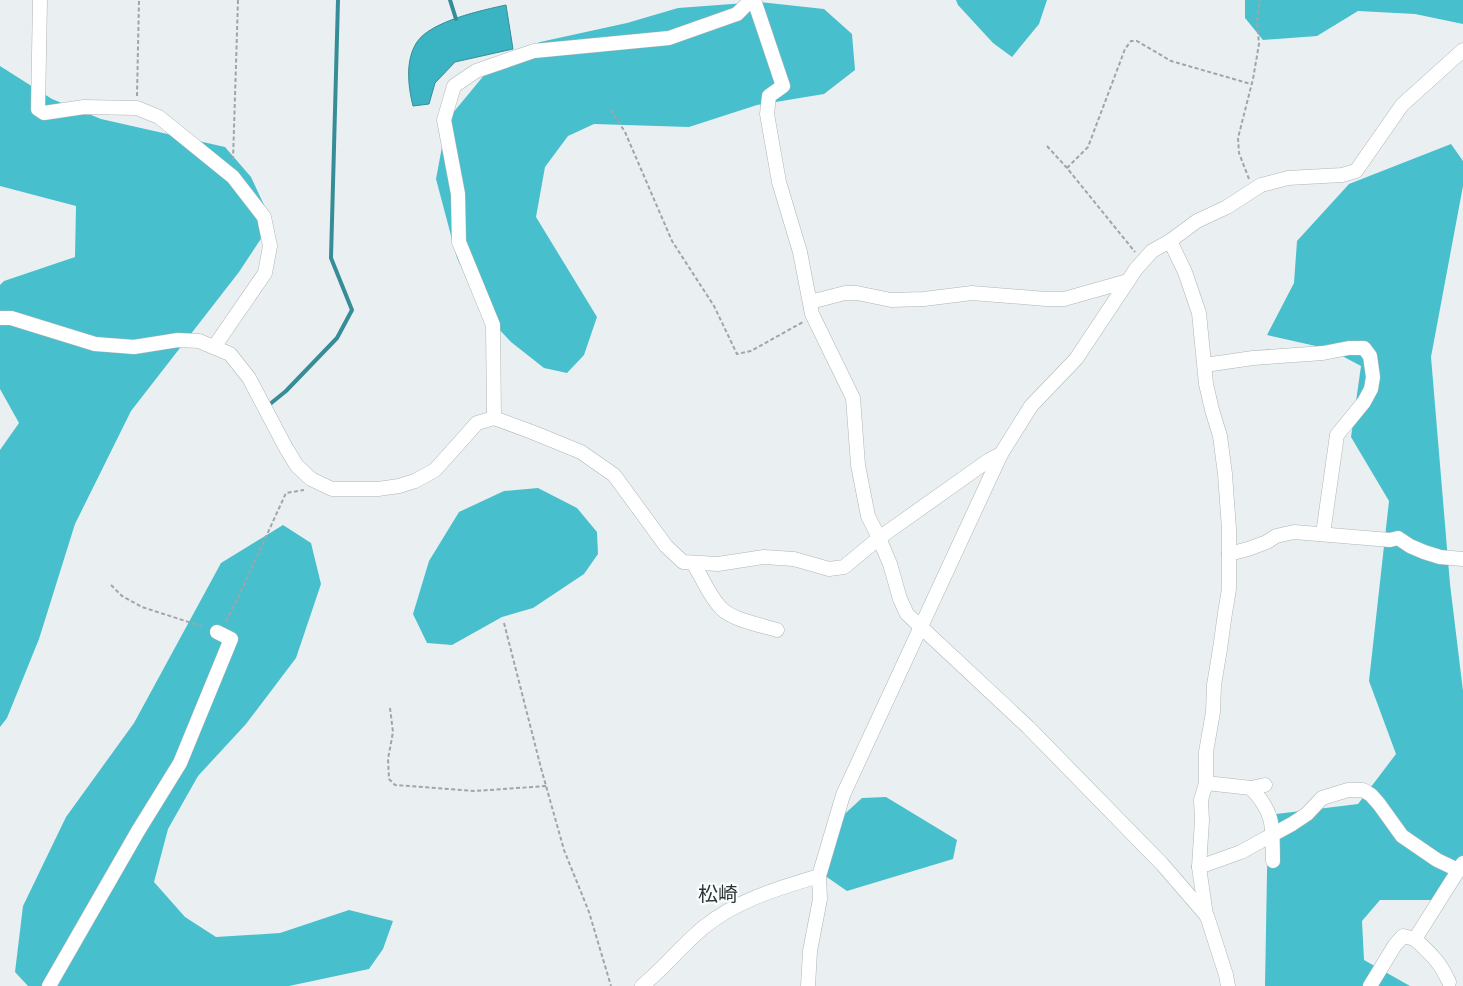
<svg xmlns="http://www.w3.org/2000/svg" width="1463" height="986" viewBox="0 0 1463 986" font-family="Montserrat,'Noto Sans JP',sans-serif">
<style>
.forest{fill:#48bfcc}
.water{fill:#3ab4c2;stroke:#378d97}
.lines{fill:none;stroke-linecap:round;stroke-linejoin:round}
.stream{stroke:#378d97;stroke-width:4}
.street-casing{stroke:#afb5b5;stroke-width:15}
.path{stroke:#a0a5a6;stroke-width:2;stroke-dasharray:4 2.5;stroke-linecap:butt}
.street{stroke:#fff;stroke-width:14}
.labels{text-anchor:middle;stroke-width:4.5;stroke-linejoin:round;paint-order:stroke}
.quarter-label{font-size:20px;fill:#2f3232;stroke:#f7fefe}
</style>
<rect width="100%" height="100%" fill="#eaf0f1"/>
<g class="forest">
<path d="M956 0H1047L1039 24 1012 57 993 43 958 5Z"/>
<path d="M1245 0H1463V24L1415 14 1358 11 1317 36 1263 40 1245 18Z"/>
<path d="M759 2 824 9 852 34 855 70 824 94 757 105 689 127 594 124 568 136 545 167 536 217 597 317 584 355 567 373 544 368 511 342 484 313 457 258 436 179 447 120 495 62 540 42 627 23 678 8Z"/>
<path d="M0 66 52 99 101 119 225 147 251 177 272 222 239 272 131 411 75 524 39 639 7 718 0 727V450L19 423 0 389V285L4 281 75 257 76 206 0 186Z"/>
<path d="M1451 144 1463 161V186L1431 357 1450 584 1463 691V865L1438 900H1380L1362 921 1364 960 1410 986H1265L1268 815 1358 804 1396 754 1369 681 1389 501 1351 437 1361 366 1329 349 1267 335 1294 283 1297 241 1349 184Z"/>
<path d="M538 488 577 508 597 532 598 554 584 574 533 608 502 617 452 645 427 643 413 614 429 561 459 512 504 491Z"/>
<path d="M283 525 311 543 321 584 296 658 246 724 198 776 168 829 154 882 185 917 216 937 280 933 349 910 393 921 383 949 369 969 289 986H28L15 972 23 906 66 817 134 723 221 563Z"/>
<path d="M886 797 957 840 953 859 847 891 821 873 825 832 862 798Z"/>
</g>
<path class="water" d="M506 5 513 49 455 62 435 83 429 104 413 106C408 86 405 60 417 42 431 21 483 10 506 5Z"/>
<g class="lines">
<g class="stream">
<path d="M450 0 456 19"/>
<path d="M270 404 286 391 337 338 352 310 331 258 338 0"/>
</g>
<defs>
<g id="street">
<path d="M40 0 38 109 44 113 84 107 137 108 159 117 233 177 264 217 270 246 265 273 214 347"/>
<path d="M754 0 783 86 769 96 767 114 779 182 800 252 812 314 853 398 858 465 868 516 879 538 989 460 1001 454"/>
<path d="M1170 241 1185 272 1199 313 1206 384 1212 410 1220 436 1225 474 1229 529V589L1225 613 1220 649 1214 685 1213 712 1206 752V783L1201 800 1202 821 1199 867 1206 915"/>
<path d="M810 302 845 293H857L891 300 924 299 972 293 1046 299H1064L1128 281"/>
<path d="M0 318H11L95 344 134 347 178 340 199 341 230 354 249 378 286 448 297 466 311 479 332 489H378L399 486 415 481 435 470 477 423 494 418 532 432 581 452 614 475 666 546 683 562 718 564 764 557 794 559 829 569 844 567 879 538 890 564 900 599 907 614 1028 727 1162 864 1207 916 1226 975 1228 986"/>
<path d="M1205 365 1253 358 1323 353 1349 348H1364L1370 356 1373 377 1371 389 1364 402 1337 435 1323 534"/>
<path d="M494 418 493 325 459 242 458 194 444 120 454 86 476 71 534 51 669 38 737 14 751 0"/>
<path d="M1229 554 1248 549 1267 542 1276 536 1294 532 1390 540 1398 538 1410 546 1424 552 1440 557 1463 559"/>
<path d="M693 563C702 577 710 598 722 609 733 620 761 625 777 630"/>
<path d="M1206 783 1251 788 1265 785"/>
<path d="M1251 788C1276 815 1272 827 1273 861"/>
<path d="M1199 867 1241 852 1292 824 1307 814 1322 798 1348 790H1363L1371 795 1379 804 1402 836 1437 860 1458 870"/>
<path d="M1415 939C1431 954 1440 962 1449 982"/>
<path d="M49 986 138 831 180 763 231 639 217 632"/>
<path d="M642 986C664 968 682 945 704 927 737 900 779 888 819 876L843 795 1001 454 1031 406 1076 359 1136 269 1152 251 1170 241 1197 221 1227 207 1261 185 1288 178 1342 175 1356 171 1402 105 1463 50"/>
<path d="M808 986 810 951 820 899 819 876"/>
<path d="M1370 986 1395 945 1403 936 1415 939 1463 863"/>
</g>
</defs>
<use href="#street" class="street-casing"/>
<g class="path">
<path d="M137 96 139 0"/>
<path d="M611 110 625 132 672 241 714 306 737 354 751 351 803 322"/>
<path d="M1047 146 1067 168 1135 252"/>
<path d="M233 160 238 0"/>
<path d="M1067 168 1088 147 1125 49 1131 41H1137L1171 61 1251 84"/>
<path d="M1249 179 1239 153 1238 138 1253 79 1259 44 1257 21 1260 0"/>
<path d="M111 585 122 596 142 607 204 627"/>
<path d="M226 621 237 600 286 493 304 490"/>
<path d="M504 623 541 768 564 850 589 912 611 986"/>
<path d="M390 708 393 732 388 759 389 779 395 785 475 791 546 786"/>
</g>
<use href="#street" class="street"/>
</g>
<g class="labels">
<g class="quarter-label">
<text x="718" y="901">松崎</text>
</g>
</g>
</svg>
